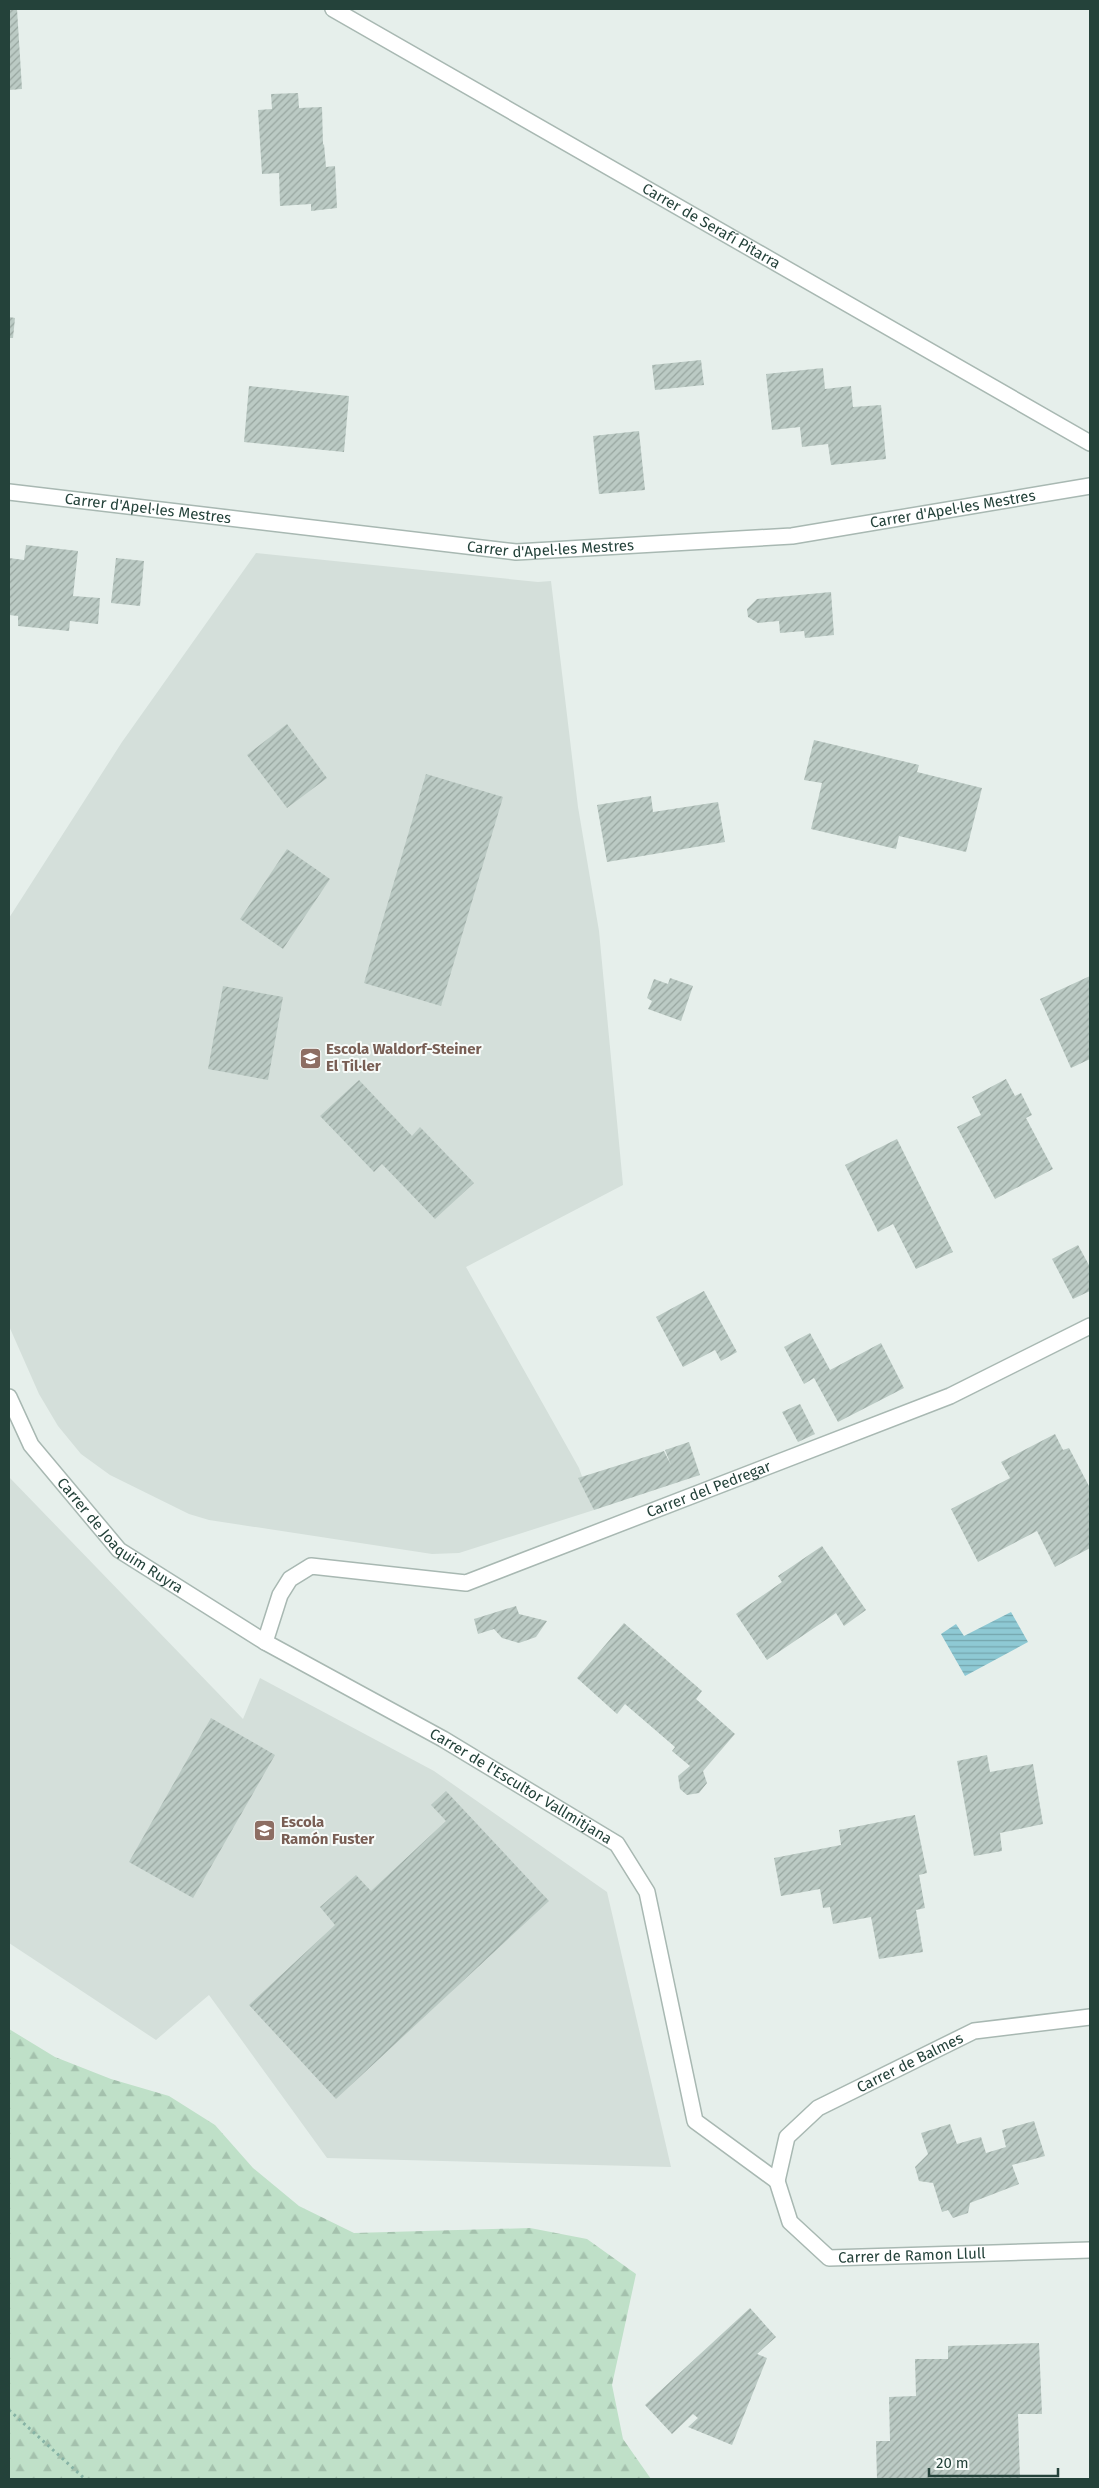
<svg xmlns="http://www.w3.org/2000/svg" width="1099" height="2488" viewBox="0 0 1099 2488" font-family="'Fira Sans',sans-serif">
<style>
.built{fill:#d4dfda}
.forest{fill:url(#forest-firs)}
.water{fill:url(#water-rules)}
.building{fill:url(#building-hatch)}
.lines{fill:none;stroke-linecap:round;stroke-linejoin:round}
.minor-casing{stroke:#a8b8b2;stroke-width:18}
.path{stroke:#86b3a5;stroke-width:3;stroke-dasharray:2.5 4;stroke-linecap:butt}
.minor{stroke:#fff;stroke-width:15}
.labels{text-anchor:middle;stroke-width:4;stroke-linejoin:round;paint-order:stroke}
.street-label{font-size:15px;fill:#24423a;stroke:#f7fbf9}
.education-label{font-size:15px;font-weight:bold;fill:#785e54;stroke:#f7fbf9;text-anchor:start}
</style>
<defs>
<pattern id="forest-firs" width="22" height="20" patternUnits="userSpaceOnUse" patternTransform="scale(1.25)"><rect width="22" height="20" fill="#bfe0c8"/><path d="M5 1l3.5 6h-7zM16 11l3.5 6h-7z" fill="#a4c1ad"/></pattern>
<pattern id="water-rules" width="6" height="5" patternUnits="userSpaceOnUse" patternTransform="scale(1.25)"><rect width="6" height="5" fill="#8ec9d4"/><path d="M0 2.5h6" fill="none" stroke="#74a5ad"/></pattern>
<pattern id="building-hatch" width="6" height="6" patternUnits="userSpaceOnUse" patternTransform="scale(1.25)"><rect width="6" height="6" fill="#bbcac4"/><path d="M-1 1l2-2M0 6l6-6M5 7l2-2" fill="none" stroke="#98a6a0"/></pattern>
</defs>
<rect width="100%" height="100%" fill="#e6efeb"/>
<g class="built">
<path d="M256 553 538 582 551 581 578 807 599 931 623 1185 466 1267 579 1468 594 1510 459 1553 432 1554 209 1520 189 1514 110 1475 81 1454 58 1426 39 1394 9 1326V918L122 742Z"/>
<path d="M9 1477 243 1719 260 1678 434 1771 607 1892 671 2167 327 2158 209 1995 156 2040 9 1943Z"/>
</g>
<path class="forest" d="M9 2029 55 2057 111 2079 169 2096 215 2125 253 2168 299 2206 354 2233 530 2228 587 2239 636 2274 612 2385 623 2439 651 2479H9Z"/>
<path class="water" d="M1011 1612 1028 1642 965 1676 941 1634 956 1624 964 1636Z"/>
<g class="building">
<path d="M9 9H17L22 89 9 90Z"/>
<path d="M298 93 299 108 322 107 323 145 324 144 326 167 335 166 337 208 311 211V204L280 206 279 173 262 174 258 110 272 109 271 94Z"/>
<path d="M9 317 15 318 13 338H9Z"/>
<path d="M701 360 704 385 655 390 652 365Z"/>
<path d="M823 368 825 389 851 386 853 407 881 405 886 459 831 465 828 444 802 447 800 427 772 430 766 374Z"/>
<path d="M249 386 349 396 344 452 244 442Z"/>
<path d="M639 431 645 490 599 494 593 436Z"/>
<path d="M26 545 78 551 73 596 100 598 98 624 70 621 69 631 18 626V616L9 615V558L24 560Z"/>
<path d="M116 558 144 561 140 606 111 603Z"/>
<path d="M831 592 834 635 805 638 804 631 780 633 779 621 758 623 748 617 747 609 757 599Z"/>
<path d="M287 724 327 778 287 808 247 755Z"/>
<path d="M814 740 919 765 917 772 982 788 966 852 899 836 896 849 811 829 822 783 804 780Z"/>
<path d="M426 774 503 797 441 1006 364 983Z"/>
<path d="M651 796 653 812 718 802 725 842 607 862 597 805Z"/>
<path d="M287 849 330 879 283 949 240 919Z"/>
<path d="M1090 976V1059L1071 1068 1040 999Z"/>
<path d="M670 978 693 986 681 1021 648 1009 652 1001 647 998 654 979 668 984Z"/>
<path d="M223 986 283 997 268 1080 208 1069Z"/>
<path d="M1006 1079 1015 1096 1021 1093 1032 1115 1026 1118 1053 1169 995 1199 957 1127 981 1115 972 1097Z"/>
<path d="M359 1080 412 1136 420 1127 474 1183 435 1219 382 1164 374 1172 320 1116Z"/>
<path d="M897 1139 953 1252 916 1269 893 1224 878 1232 845 1165Z"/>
<path d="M1078 1245 1090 1267V1291L1073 1299 1052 1259Z"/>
<path d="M704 1291 737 1352 721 1361 715 1350 683 1367 656 1317Z"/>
<path d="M810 1333 830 1370 881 1343 904 1388 838 1422 814 1378 804 1384 784 1347Z"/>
<path d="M800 1404 815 1434 798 1442 782 1412Z"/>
<path d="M1055 1434 1063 1450 1069 1448 1090 1488V1548L1055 1567 1037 1531 978 1562 951 1509 1010 1478 1001 1462Z"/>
<path d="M689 1442 700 1475 594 1510 578 1478 664 1451 671 1465 665 1450Z"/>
<path d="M822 1546 866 1610 844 1626 836 1613 767 1660 736 1614 782 1582 778 1576Z"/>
<path d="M516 1606 519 1614 547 1621 536 1637 519 1643 502 1638 494 1629 478 1634 474 1619Z"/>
<path d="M624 1623 702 1691 696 1699 735 1734 703 1771 707 1783 699 1793 687 1795 680 1789 678 1776 690 1766 672 1751 675 1747 625 1704 617 1714 577 1678Z"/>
<path d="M211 1718 275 1755 193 1898 129 1862Z"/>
<path d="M987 1755 990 1772 1033 1764 1043 1824 1000 1833 1002 1851 974 1856 957 1761Z"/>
<path d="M446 1791 549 1901 336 2099 249 2005 335 1925 320 1907 356 1875 371 1891 446 1821 431 1805Z"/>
<path d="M915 1815 927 1873 919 1875 925 1908 916 1910 923 1952 879 1959 871 1917 833 1924 830 1907 823 1908 820 1889 781 1896 774 1858 841 1845 839 1830Z"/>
<path d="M1034 2121 1045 2156 1012 2165 1019 2184 970 2203 968 2213 953 2218 948 2210 942 2212 933 2183 919 2181 915 2167 928 2154 921 2133 950 2124 957 2144 981 2137 986 2153 1006 2147 1002 2130Z"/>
<path d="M750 2308 776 2337 757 2354 767 2358 732 2445 688 2427 698 2418 693 2414 672 2434 645 2405Z"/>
<path d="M1039 2343 1042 2414H1018L1020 2479H877L876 2441H890L889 2397 916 2396 915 2359H948V2346Z"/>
</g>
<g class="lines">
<defs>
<g id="minor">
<path id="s1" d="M333 9 1090 443"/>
<path id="s2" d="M9 492 516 552 792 536 1090 486"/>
<path id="s3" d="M9 1397 31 1445 119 1550 265 1642 443 1739 617 1844 647 1892 695 2121 777 2181"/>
<path id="s4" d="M265 1642 280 1595 290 1579 311 1566 466 1583 950 1396 1090 1326"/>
<path id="s5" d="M777 2181 787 2137 818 2108 974 2031 1090 2017"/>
<path id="s6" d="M777 2181 790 2222 829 2258 1090 2250"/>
</g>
</defs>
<use href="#minor" class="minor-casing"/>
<path class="path" d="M9 2410 85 2479"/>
<use href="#minor" class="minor"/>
</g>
<defs>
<symbol id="school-square" viewBox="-11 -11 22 22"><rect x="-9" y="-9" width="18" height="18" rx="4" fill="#8d6e63" stroke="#f7fbf9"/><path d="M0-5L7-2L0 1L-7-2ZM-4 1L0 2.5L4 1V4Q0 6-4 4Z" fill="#fff"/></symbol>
</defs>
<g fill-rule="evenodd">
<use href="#school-square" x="298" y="1046" width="25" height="25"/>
<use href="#school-square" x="252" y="1818" width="25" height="25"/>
</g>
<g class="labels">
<g class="street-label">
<text dy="5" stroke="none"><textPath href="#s1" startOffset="436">Carrer de Serafí Pitarra</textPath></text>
<text dy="5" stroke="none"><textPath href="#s2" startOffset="140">Carrer d'Apel·les Mestres</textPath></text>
<text dy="5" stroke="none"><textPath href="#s2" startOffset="950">Carrer d'Apel·les Mestres</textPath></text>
<text dy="5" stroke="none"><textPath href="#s2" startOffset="545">Carrer d'Apel·les Mestres</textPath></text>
<text dy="5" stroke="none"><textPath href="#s4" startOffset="509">Carrer del Pedregar</textPath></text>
<text dy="5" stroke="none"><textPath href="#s3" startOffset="181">Carrer de Joaquim Ruyra</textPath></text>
<text dy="5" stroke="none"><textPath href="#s3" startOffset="656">Carrer de l'Escultor Vallmitjana</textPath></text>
<text dy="5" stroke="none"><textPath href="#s5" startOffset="190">Carrer de Balmes</textPath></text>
<text dy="5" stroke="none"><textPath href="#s6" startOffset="179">Carrer de Ramon Llull</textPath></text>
</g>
<g class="education-label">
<text x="326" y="1054">Escola Waldorf-Steiner<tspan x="326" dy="17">El Til·ler</tspan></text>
<text x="281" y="1827">Escola<tspan x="281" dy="17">Ramón Fuster</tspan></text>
</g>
</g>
<rect width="1099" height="2488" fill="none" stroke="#24423a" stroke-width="20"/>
<path d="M929 2468v8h129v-8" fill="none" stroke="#24423a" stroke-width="2.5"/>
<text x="936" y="2468" font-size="15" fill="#24423a" stroke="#f7fbf9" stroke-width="4" paint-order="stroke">20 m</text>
</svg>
